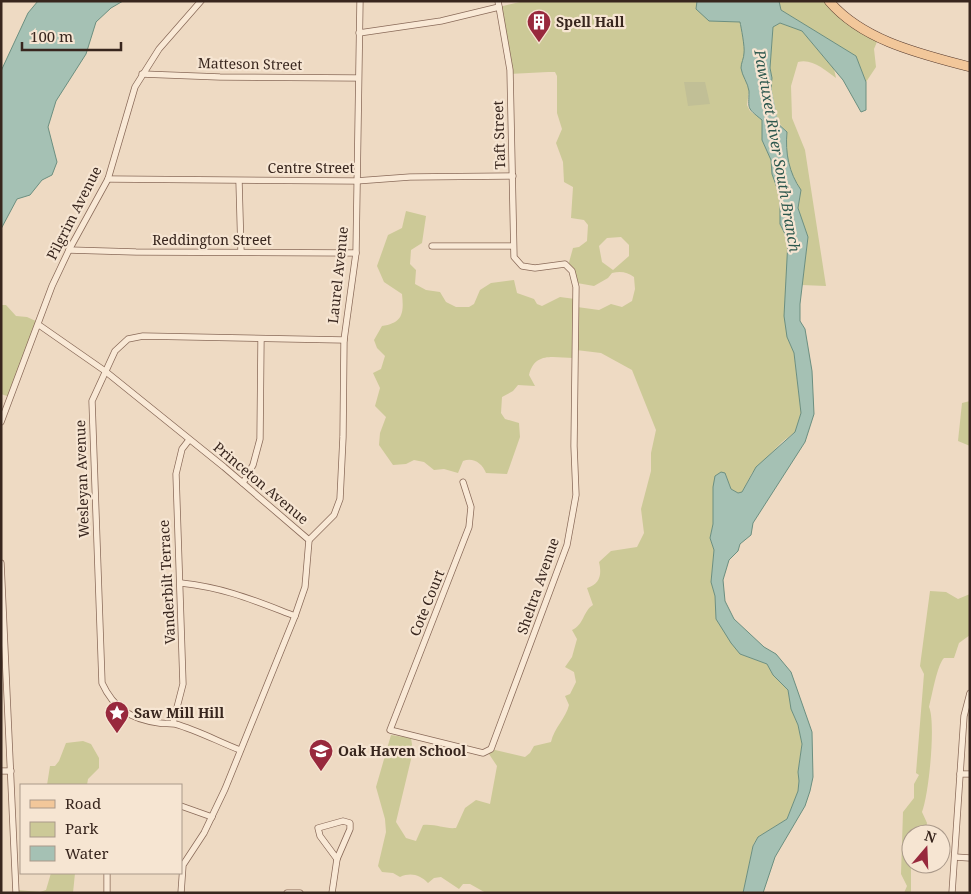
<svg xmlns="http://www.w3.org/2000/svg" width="971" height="894" viewBox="0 0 971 894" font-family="'Noto Serif',serif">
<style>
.green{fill:#ccc997;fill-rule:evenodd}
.cemetery{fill:#c1bf96}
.water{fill:#a5c1b4;stroke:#6c8f80}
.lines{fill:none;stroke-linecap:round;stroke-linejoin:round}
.river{stroke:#a5c1b4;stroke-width:11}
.street-casing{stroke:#896a59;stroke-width:7}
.primary-casing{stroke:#563a2e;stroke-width:10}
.street{stroke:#f9e9d6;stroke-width:5.5}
.primary{stroke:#f2c79a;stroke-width:9}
.labels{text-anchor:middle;stroke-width:4.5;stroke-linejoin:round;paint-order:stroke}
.poi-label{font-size:14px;font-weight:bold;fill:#38261e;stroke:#f6e5d2;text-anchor:start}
.street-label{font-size:14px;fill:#38261e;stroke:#f6e5d2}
.water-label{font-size:15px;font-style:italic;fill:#2d584e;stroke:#f6e5d2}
</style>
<rect width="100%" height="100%" fill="#eedac3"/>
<g class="green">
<path d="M524 1H697L696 9 712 21 740 22 745 50 741 69 749 90 747 105 750 111 762 120V140L771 160 772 174 780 196V224L788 240 787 337 794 353 801 413 795 432 782 442 752 473 742 492 738 493 731 489 725 473 713 487V524L710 538 714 550 711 582 715 596 716 619 740 654 767 664 773 675 788 690 791 709 798 725 802 744 798 772 799 781 798 791 787 819 758 837 753 845 743 893H486L470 884H463L459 889 441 877 434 878 428 883C420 875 411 872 400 877L393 873 382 872 378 866 386 832 385 819 376 787 391 735 411 738 413 751 396 822 406 838 416 841 423 825C437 824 444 829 456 828L465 808 476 800 490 804 497 766 487 751 491 749 525 757 530 753 534 746 551 742C554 728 566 718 569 705L565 696 570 694 576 682 574 672 565 667 572 657 577 639 572 630C584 625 583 611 593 605L587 588C600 584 602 575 599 562L611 551 637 547 644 533 641 509 651 471V453L656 430 632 370 601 353 576 350 574 358C554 358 535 351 529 375L535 386 518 385 513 391 502 397 501 413 505 419 519 423 520 437 507 474 486 473C482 463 473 457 463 461L458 473 444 469 434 470 424 462 414 460 406 464 393 465 379 445 380 433 386 417 375 406 380 388 373 373 381 369 385 356 377 348 374 340 382 326C403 323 404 313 402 294L384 282 377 266 388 235 402 228 406 211 426 216 422 243 411 250 410 264 416 270 415 284 426 290 440 292 446 302 456 307H469L474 304 480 290 491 283 514 280 517 293 534 299 537 304 542 306 560 297 575 299 577 307 599 310 611 304 622 307 632 301 635 289 634 277C627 272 621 271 612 273L608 278 594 286 577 283 568 266 573 248 579 247 587 241 588 225 584 220 571 218 573 187 564 182 563 162 556 143 562 129 557 113V76L555 72H548L509 74 499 7ZM621 237 629 245V256L613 270 602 262 599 246 607 238Z"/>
<path d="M779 1H829L879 37 874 49 876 67 866 82 856 56 781 10Z"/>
<path d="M780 23 802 31 834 69 836 78C825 70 812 58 798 62L791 86 792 118 805 150 826 286 802 285 808 237 798 208 801 190C789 173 785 153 787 132L770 113 769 93 772 78 770 68 773 27Z"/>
<path d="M1 305H6L16 316 27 317 40 323 10 397 1 394Z"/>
<path d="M970 401V446L958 441 962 403Z"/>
<path d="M930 591 946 592 958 599 970 594V635L959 643 954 658H944C937 665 932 696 929 707 936 722 929 794 922 812L927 823 925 834H911V893H904L907 886 901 874 903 812 914 798V784L919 775 916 773 924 674 920 666Z"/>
<path d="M83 741 91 744 99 758V768L88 779 87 785H47L50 766H55L59 761 66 743Z"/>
<path d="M51 873H75L73 893H16L17 890 40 892 46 890Z"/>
</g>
<path class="cemetery" d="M684 82H705L710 104 688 106Z"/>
<g class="water">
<path d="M38 1H123L111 8 96 22 86 54 56 101 48 127 57 162 52 175 42 180 30 195 17 199 1 229V71L28 13Z"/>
<path d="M697 1H779L781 10 856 56 866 82V110L861 112 843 80 802 31 780 23 773 27 770 68 772 78 769 107 774 120 787 132C785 153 789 173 801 190L798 208 808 237 800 304V321L805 329 812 371 814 414 805 442 753 523 751 535 740 544 738 551 729 560 723 580 725 601 734 619 764 647 776 654 791 672 812 732 813 777 810 791 805 806 775 857 763 893H743L753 846 758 837 787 819 798 791 799 781 798 772 802 744 798 725 791 709 788 690 773 675 767 664 740 654 731 643 716 619 715 596 711 582 714 550 710 538 713 524V487L715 476 721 472 725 473 731 489 738 493 742 492 756 467 795 432 801 413 794 353 787 337 784 316 788 240 780 224V196L772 174 771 160 762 140V120C746 107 749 110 749 91 748 83 742 76 741 68 741 63 744 58 744 53 745 47 741 27 740 22L709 21 696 9Z"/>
</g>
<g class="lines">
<path class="river" d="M766 89 774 130"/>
<defs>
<g id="street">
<path d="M359 33 441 21 499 7"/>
<path d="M142 74 220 77 358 78"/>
<path d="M108 179 356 181 410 177 513 176"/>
<path d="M239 181 241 252"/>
<path d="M432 246H513"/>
<path d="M69 250 136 252 356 253"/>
<path d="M39 325 105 371 224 467 309 540 305 587 295 616 225 789 204 833 183 865 181 893"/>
<path d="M1 422 52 286 69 250 108 179 135 87 159 49 201 1"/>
<path d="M463 482 471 507 469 527 390 730 483 753 491 749 567 545 576 495 574 446 576 287 572 271 565 264 535 268 522 266 514 257 510 70 498 1"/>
<path d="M243 483 253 465 260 439 261 340"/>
<path d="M309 540 334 515 340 499 343 437 344 340 356 253 360 1"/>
<path d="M1 563 16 893"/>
<path d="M181 583C226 588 253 600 295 616"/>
<path d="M173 723 183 684 176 474 182 449 189 440"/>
<path d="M240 750C219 742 197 730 175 724 170 723 164 724 159 723 131 719 114 709 102 683L92 401 115 351 128 339 143 336 344 340"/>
<path d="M1 771H11"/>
<path d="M960 774H970"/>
<path d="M181 806 212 817"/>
<path d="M343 821 350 823V829L337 859 320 836 318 828Z"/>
<path d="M955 857 970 858"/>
<path d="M107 873V893"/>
<path d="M287 893H300"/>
<path d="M332 893 337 859"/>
<path d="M952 893 964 716 970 693"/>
</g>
<path id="primary" d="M829 1C863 41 921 54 970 67"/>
</defs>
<use href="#street" class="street-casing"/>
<use href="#primary" class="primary-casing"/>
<use href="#street" class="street"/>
<use href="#primary" class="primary"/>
</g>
<defs>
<symbol id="building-pin" viewBox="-11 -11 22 30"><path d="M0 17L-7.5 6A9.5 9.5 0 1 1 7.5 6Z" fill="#98293d" stroke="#f6e5d2"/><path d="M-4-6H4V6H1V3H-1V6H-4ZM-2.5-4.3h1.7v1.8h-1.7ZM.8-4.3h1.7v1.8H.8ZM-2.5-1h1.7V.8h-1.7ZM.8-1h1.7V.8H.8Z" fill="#fff"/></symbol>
<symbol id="sight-pin" viewBox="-11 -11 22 30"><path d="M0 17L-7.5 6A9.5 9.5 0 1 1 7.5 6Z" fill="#98293d" stroke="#f6e5d2"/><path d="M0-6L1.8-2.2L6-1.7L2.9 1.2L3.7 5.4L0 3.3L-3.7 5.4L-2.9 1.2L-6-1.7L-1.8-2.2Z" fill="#fff"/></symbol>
<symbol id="school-pin" viewBox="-11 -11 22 30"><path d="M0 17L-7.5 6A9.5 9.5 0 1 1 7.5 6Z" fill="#98293d" stroke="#f6e5d2"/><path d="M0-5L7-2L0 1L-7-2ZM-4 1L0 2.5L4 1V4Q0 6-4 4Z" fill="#fff"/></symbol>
</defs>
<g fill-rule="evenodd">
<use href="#building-pin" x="525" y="8" width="28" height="38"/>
<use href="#sight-pin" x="103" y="699" width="28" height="38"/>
<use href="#school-pin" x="307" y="737" width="28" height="38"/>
</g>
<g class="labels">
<g class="poi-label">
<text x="556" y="27">Spell Hall</text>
<text x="134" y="718">Saw Mill Hill</text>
<text x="338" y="756">Oak Haven School</text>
</g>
<g class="street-label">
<text transform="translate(250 64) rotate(1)" y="5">Matteson Street</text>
<text transform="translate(499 135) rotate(-92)" y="5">Taft Street</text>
<text x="311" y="173">Centre Street</text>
<text transform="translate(74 213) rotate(-63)" y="5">Pilgrim Avenue</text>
<text x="212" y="245">Reddington Street</text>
<text transform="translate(338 275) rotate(-84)" y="5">Laurel Avenue</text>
<text transform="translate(82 479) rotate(-92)" y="5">Wesleyan Avenue</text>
<text transform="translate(261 483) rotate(40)" y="5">Princeton Avenue</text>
<text transform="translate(167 582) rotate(-93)" y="5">Vanderbilt Terrace</text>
<text transform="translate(538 586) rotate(-71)" y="5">Sheltra Avenue</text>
<text transform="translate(427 603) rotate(-68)" y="5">Cote Court</text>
</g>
<g class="water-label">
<text transform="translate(777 151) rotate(80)" y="5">Pawtuxet River South Branch</text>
</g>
</g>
<rect width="971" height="894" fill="none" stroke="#38261e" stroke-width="5"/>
<rect x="20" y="784" width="162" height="90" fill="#f6e5d2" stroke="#aa998a"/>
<rect x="30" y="800" width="25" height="8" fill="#f2c79a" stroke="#aa998a"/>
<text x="65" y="809" font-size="15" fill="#38261e">Road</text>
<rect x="30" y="822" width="25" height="15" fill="#ccc997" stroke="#aa998a"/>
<text x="65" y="834" font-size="15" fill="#38261e">Park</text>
<rect x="30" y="846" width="25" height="15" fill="#a5c1b4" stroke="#aa998a"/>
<text x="65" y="859" font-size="15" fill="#38261e">Water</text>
<g transform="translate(926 849) rotate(19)"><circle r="24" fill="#f6e5d2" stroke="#aa998a"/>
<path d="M0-4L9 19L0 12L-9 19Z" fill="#98293d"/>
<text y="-8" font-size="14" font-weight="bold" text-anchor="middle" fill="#38261e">N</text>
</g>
<path d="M22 42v8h99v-8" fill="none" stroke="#38261e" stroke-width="2.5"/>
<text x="30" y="42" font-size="15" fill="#38261e" stroke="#f6e5d2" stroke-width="4" paint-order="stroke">100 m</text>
</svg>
